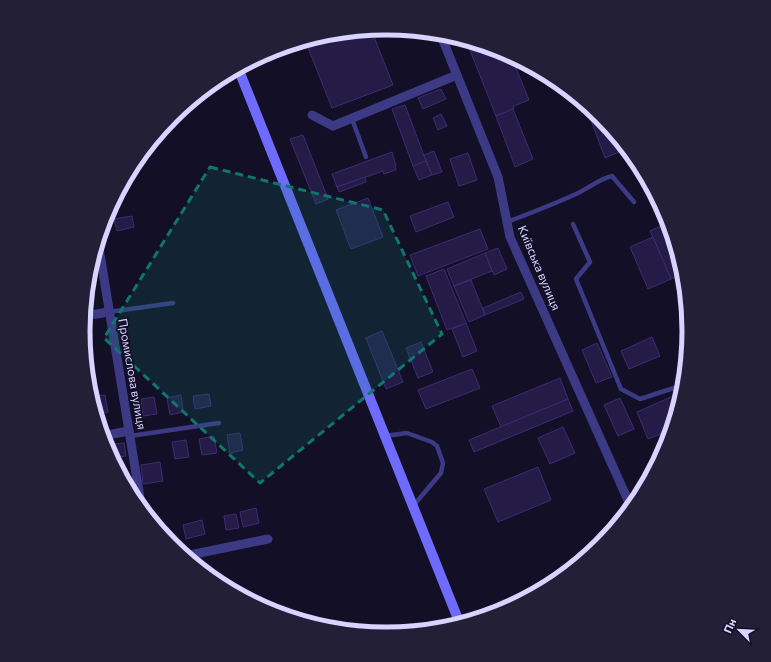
<svg xmlns="http://www.w3.org/2000/svg" width="771" height="662" viewBox="0 0 771 662" font-family="Commissioner,sans-serif">
<style>
.building{fill:#241b47;stroke:#3b2d73}
.lines{fill:none;stroke-linecap:round;stroke-linejoin:round}
.lane{stroke:#3d3a85;stroke-width:4.5}
.street{stroke:#3d3a85;stroke-width:9}
.secondary{stroke:#6f6bff;stroke-width:10}
.rail-casing{stroke:#00e5ff;stroke-width:4}
.rail{stroke:#130f26;stroke-width:2.5;stroke-dasharray:8;stroke-linecap:butt}
.marked{fill:#0f766e;fill-opacity:0.2;stroke:#0f766e;stroke-width:3;stroke-dasharray:8 5;stroke-linejoin:round}
.labels{text-anchor:middle;stroke-width:3.5;stroke-linejoin:round;paint-order:stroke}
.street-label{font-size:12px;fill:#d9d4ff;stroke:#130f26}
.rim{fill:none;stroke:#d9d4ff;stroke-width:5}
</style>
<rect width="100%" height="100%" fill="#130f26"/>
<g class="building">
<path d="M371 29 393 85 332 108 305 40 327 34Z"/>
<path d="M466 40 502 51 511 56 529 100 514 106 513 109 496 116Z"/>
<path d="M441 89 446 99 423 109 418 98Z"/>
<path d="M585 104 600 117 626 149 605 158Z"/>
<path d="M405 105 426 161 413 166 392 109Z"/>
<path d="M513 109 533 159 515 167 496 116Z"/>
<path d="M441 114 447 126 438 130 433 118Z"/>
<path d="M303 135 328 199 316 204 290 139Z"/>
<path d="M434 151 442 172 432 175 424 155Z"/>
<path d="M392 152 396 166H395L396 170 384 174 383 171 337 187 332 174Z"/>
<path d="M468 153 477 180 459 186 450 159Z"/>
<path d="M426 161 432 175 419 180 413 166Z"/>
<path d="M365 177 366 182 339 192 337 187Z"/>
<path d="M368 198 383 237 351 249 336 210Z"/>
<path d="M448 202 454 217 416 232 410 216Z"/>
<path d="M132 216 134 227 117 231 114 219Z"/>
<path d="M663 225 683 272V274L671 279 650 231Z"/>
<path d="M480 229 488 249 418 276 410 255Z"/>
<path d="M653 237 671 279 648 289 630 247Z"/>
<path d="M498 248 507 269 494 275 485 253Z"/>
<path d="M485 253 492 271 454 286 447 269Z"/>
<path d="M444 269 466 323 447 330 426 276Z"/>
<path d="M471 280 485 315 469 322 454 286Z"/>
<path d="M521 292 524 299 485 315 483 308Z"/>
<path d="M466 323 477 351 463 357 452 329Z"/>
<path d="M382 331 403 382 386 389 366 338Z"/>
<path d="M652 337 660 356 629 369 621 351Z"/>
<path d="M421 342 433 372 418 378 406 348Z"/>
<path d="M597 343 612 377 596 383 582 350Z"/>
<path d="M472 369 480 388 426 409 418 390Z"/>
<path d="M560 378 568 399 501 427 492 406Z"/>
<path d="M682 392 671 430 648 439 637 412Z"/>
<path d="M209 394 211 406 195 409 193 396Z"/>
<path d="M105 395 108 412 95 414 90 397Z"/>
<path d="M181 395 183 412 170 415 167 398Z"/>
<path d="M154 397 157 414 143 416 141 399Z"/>
<path d="M620 398 634 429 618 436 604 405Z"/>
<path d="M568 399 573 411 474 452 469 440Z"/>
<path d="M563 427 575 453 550 464 538 438Z"/>
<path d="M240 433 243 450 230 453 227 435Z"/>
<path d="M214 436 217 453 202 455 199 439Z"/>
<path d="M186 440 189 457 175 459 172 442Z"/>
<path d="M124 443 126 456 112 458 108 450 116 449 115 444Z"/>
<path d="M160 462 163 481 143 484 141 465Z"/>
<path d="M538 467 551 500 498 522 484 489Z"/>
<path d="M256 508 259 523 243 527 240 512Z"/>
<path d="M236 514 239 528 226 530 224 516Z"/>
<path d="M202 520 205 534 186 539 183 525Z"/>
</g>
<g class="lines">
<g class="lane">
<path d="M352 119 366 157"/>
<path d="M507 222C531 213 554 204 576 194 589 188 599 179 612 176L634 202"/>
<path d="M573 224 590 262 576 279 621 389 640 399 683 385"/>
<path d="M109 312 173 303"/>
<path d="M130 436 219 423"/>
<path d="M385 436 407 433 432 442 437 446 443 463 441 473 413 506"/>
<path d="M647 481 648 480"/>
</g>
<g class="street">
<path d="M440 33 498 177 510 237 631 507"/>
<path d="M312 115 333 126 457 75"/>
<path d="M98 242 142 510"/>
<path d="M84 316 109 312"/>
<path d="M102 436 129 431"/>
<path d="M185 556 268 539"/>
</g>
<path class="secondary" d="M238 68 460 624"/>
<defs>
<path id="rail" d="M665 224 675 246"/>
</defs>
<use href="#rail" class="rail-casing"/>
<use href="#rail" class="rail"/>
</g>
<path class="marked" d="M210 167 383 210 442 334 260 483 104 338Z"/>
<g class="labels">
<g class="street-label">
<text transform="translate(539 268) rotate(67)" y="4">Київська вулиця</text>
<text transform="translate(132 374) rotate(80)" y="4">Промислова вулиця</text>
</g>
</g>
<path d="M0 0H771V662H0ZM90 331a296 296 0 1 1 592 0a296 296 0 1 1-592 0Z" fill="#231f37" fill-rule="evenodd"/>
<path class="rim" d="M90 331a296 296 0 1 1 592 0a296 296 0 1 1-592 0Z"/>
<g transform="translate(739 630) rotate(294)" stroke="#130f26" stroke-width="3" paint-order="stroke">
<path d="M0-3L7 15L0 10L-7 15Z" fill="#d9d4ff"/>
<text y="-6" font-size="11" font-weight="bold" text-anchor="middle" fill="#d9d4ff">Пн</text>
</g>
</svg>
